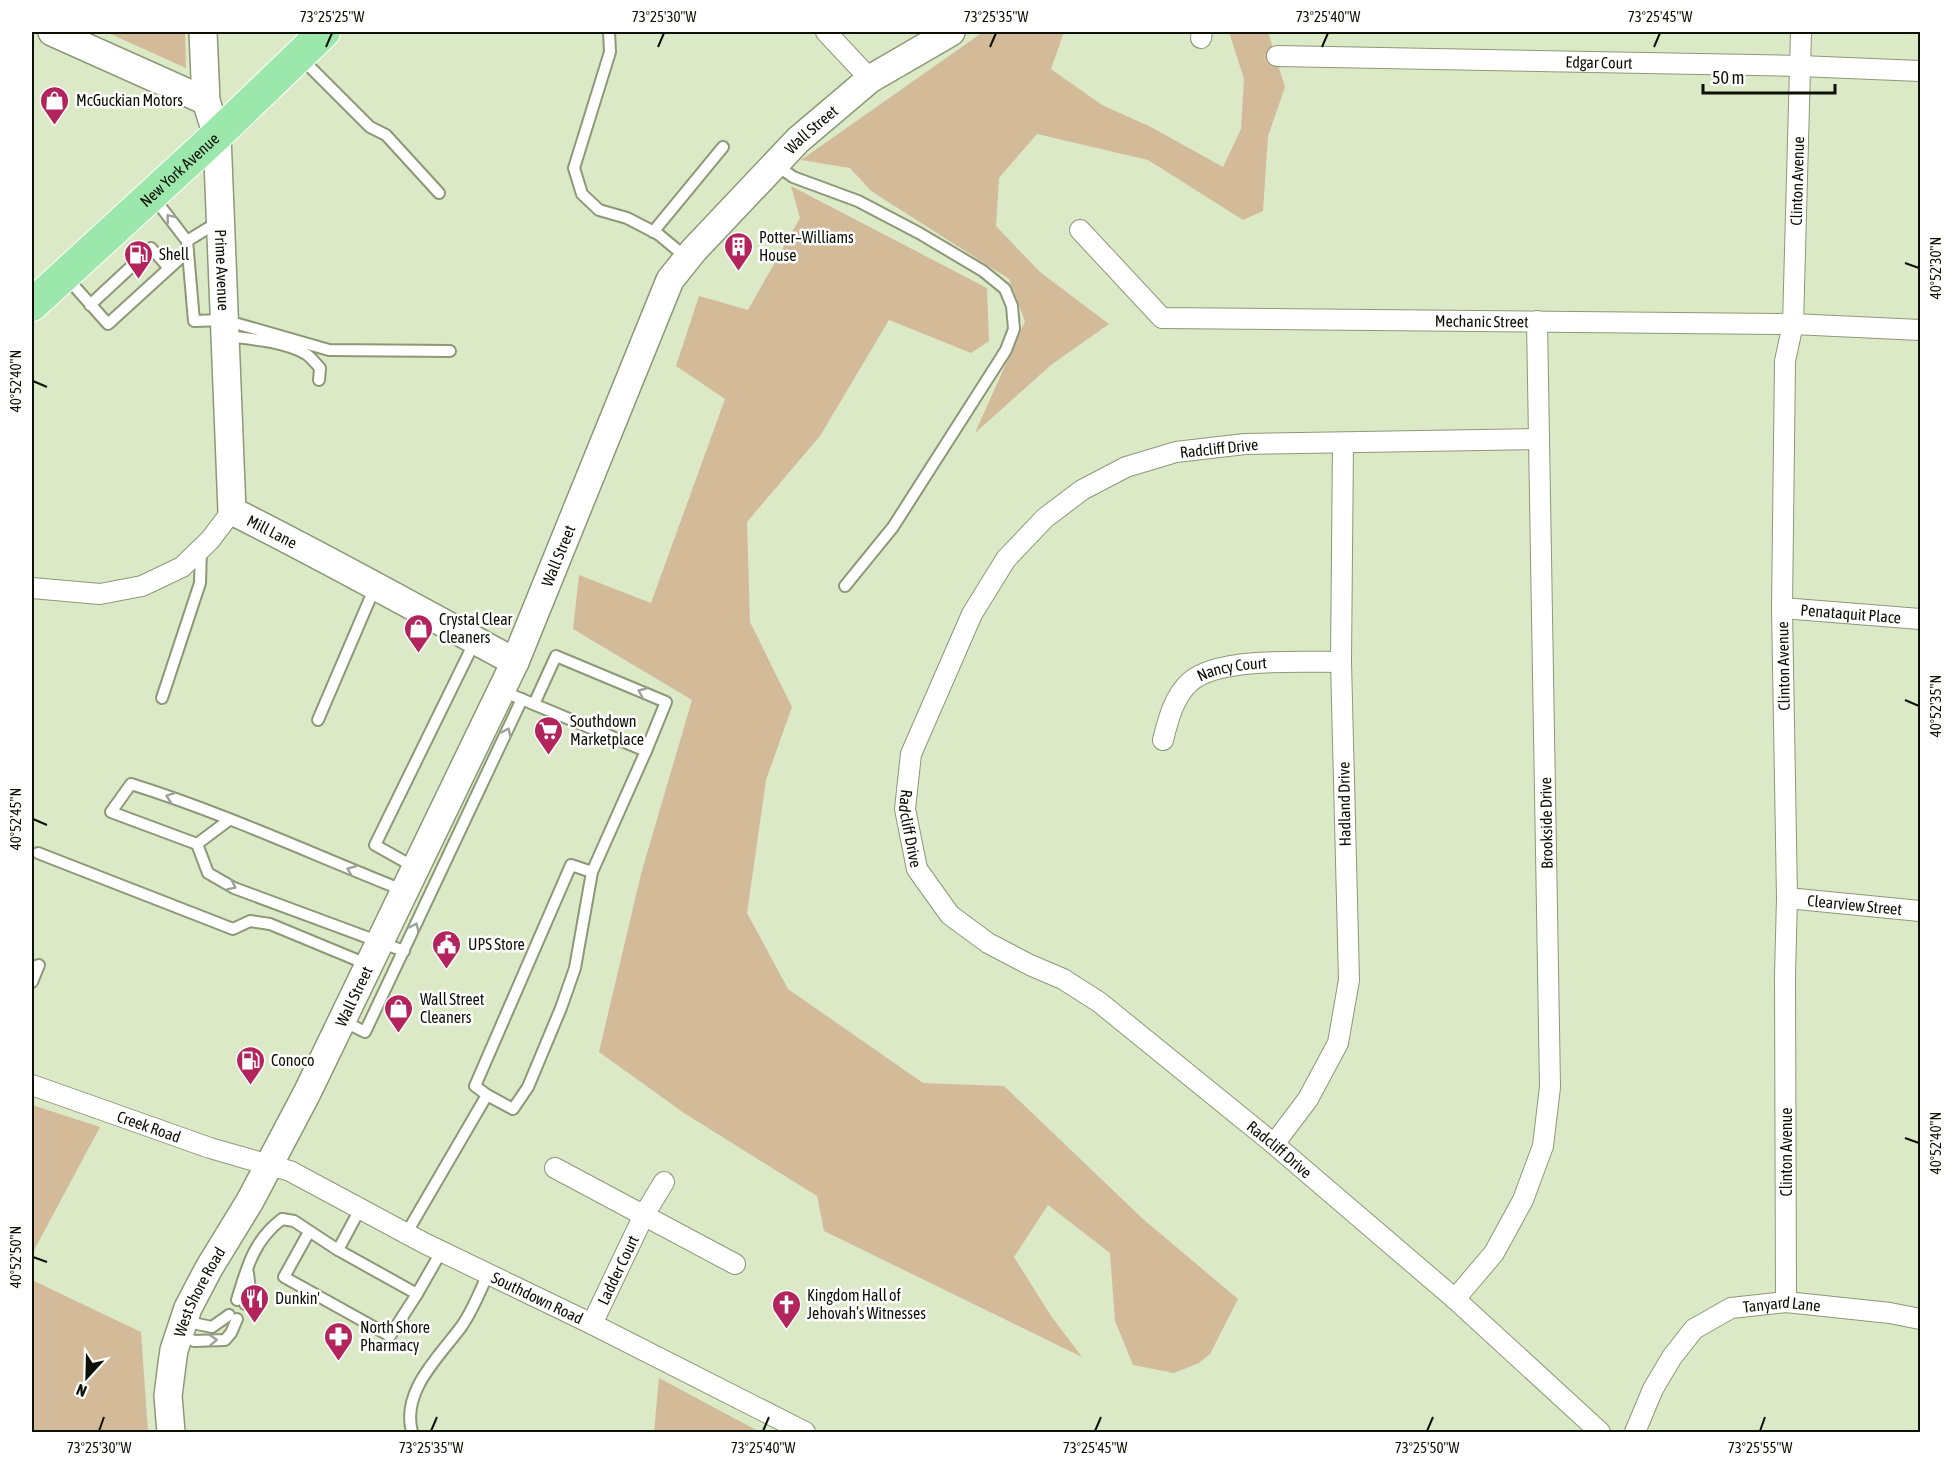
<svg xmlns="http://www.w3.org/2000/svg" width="1952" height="1464" viewBox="0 0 1952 1464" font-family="'Asap Condensed',sans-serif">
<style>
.green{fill:#d3bb9a}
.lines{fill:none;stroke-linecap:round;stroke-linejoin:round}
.lane-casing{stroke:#8d9877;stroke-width:14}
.street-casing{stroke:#8d9877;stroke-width:22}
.secondary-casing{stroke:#8d9877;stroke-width:30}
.primary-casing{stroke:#fff;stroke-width:34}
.lane{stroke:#fff;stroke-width:10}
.street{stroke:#fff;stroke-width:20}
.secondary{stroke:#fff;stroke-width:27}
.primary{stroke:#9ce8ac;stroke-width:32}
.oneway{stroke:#9ea09b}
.ticks{fill:none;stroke:#0d1105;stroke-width:2}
.labels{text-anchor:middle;stroke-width:5;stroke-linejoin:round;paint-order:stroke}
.street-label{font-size:16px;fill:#0d1105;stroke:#fff}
.poi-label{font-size:16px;fill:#0d1105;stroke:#fff;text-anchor:start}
.neatline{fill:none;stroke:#0d1105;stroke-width:2}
.ticks-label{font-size:15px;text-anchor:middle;fill:#0d1105}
</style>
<rect width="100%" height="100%" fill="#dce9c6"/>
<g class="green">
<path d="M106 32H185L186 68Z"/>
<path d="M983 32H1064L1051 69 1102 105 1151 127 1223 167 1241 129 1244 79 1229 32H1268L1285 87 1268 136 1263 211 1243 220 1148 160 1037 134 999 178 996 226 1040 272 1109 324 1051 365 975 433 1025 321 1009 279 871 191 850 168 801 160Z"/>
<path d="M791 186 987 288 989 341 971 353 889 320 820 436 747 522 750 622 792 707 766 780 747 913 788 989 923 1083 1004 1086 1143 1219 1238 1299 1210 1354 1199 1363 1174 1373 1133 1365 1115 1321 1110 1253 1048 1205 1014 1257 1051 1316 1082 1357 824 1231 817 1196 684 1113 599 1052 641 874 692 700 573 629 579 575 651 603 725 399 676 366 699 296 748 310 800 218Z"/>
<path d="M32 1105 100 1127 32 1254Z"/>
<path d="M32 1280 141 1332 148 1432H32Z"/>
<path d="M659 1378 760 1432H654Z"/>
</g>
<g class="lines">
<defs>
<g id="lane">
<path d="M609 32 610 52 574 168 582 194 599 210 627 218 658 234 687 258"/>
<path d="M301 58 370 127 386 135 439 193"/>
<path d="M775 164 793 177 858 201 919 233 983 271 1005 289 1012 306 1014 329 1006 350 893 527 845 586"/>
<path d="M154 198 187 241 194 321 224 320 329 350 450 351"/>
<path d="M653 232 723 147"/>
<path d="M187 241 218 222"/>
<path d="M133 265 151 248 169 268"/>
<path d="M67 278 108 324 188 251"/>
<path d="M90 305 133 265 134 267"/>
<path d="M225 336C251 339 283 341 306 354 311 357 316 364 320 368L319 380"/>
<path d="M162 698 200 583 201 549"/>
<path d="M534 704 556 656 666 702 646 751"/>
<path d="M318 720 375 587"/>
<path d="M197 844 229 820"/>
<path d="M38 853 233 929 250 921 270 924 369 965"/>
<path d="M416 868 375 845 475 641"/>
<path d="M404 951 234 888 208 873 197 844 111 812 131 784C224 813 314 855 405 891"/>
<path d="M32 967 39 965 32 982"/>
<path d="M343 1021 365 1032 522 699"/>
<path d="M487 1095 475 1086 571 865 592 872"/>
<path d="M360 1209 338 1250 417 1294 441 1252"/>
<path d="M309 1232 284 1277 390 1336 417 1294"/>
<path d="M406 1234 487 1095 513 1109 528 1087 561 1008 575 968 592 872 646 751 502 691"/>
<path d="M237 1300C247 1267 254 1240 282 1219L294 1221 338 1250"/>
<path d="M245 1304 250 1290 248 1273"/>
<path d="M183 1321 212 1327 229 1315"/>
<path d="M180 1334 194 1341 225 1340 231 1333 237 1319"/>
<path d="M412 1432C401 1391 439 1357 461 1327 472 1312 480 1291 488 1274"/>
</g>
<g id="street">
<path d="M826 32 870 79"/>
<path d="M1201 38 1202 32"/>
<path id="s1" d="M1277 56 1800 66 1920 71"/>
<path id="s2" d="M1080 230 1162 318 1793 324 1920 330"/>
<path id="s3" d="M1539 439 1245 444 1176 452 1126 467 1082 490 1045 518 1006 559 972 614 911 754 905 809 917 869 950 915 988 943 1030 965 1063 979 1099 1002 1274 1144 1455 1299 1600 1432"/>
<path d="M32 588 100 594 142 586 182 567 210 540 232 511"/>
<path id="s4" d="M1782 608 1920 619"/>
<path id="s5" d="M1163 740C1168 720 1174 696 1190 682 1217 657 1304 662 1341 662"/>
<path id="s6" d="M1787 898 1920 911"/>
<path id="s7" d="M32 1085 210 1148 290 1171 424 1243 592 1324 805 1432"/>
<path d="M1274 1144 1308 1099 1338 1043 1349 980 1341 662 1343 443"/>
<path d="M555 1168 735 1264"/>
<path d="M1455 1299 1494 1253 1523 1200 1543 1146 1550 1087 1537 321"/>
<path id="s8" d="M1786 1302 1785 975 1787 898 1782 608 1785 361 1793 324 1801 32"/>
<path id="s9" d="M592 1324 644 1215 664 1182"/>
<path id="s10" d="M1635 1432 1653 1389 1672 1357 1694 1329 1731 1308 1786 1302 1890 1313 1920 1319"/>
</g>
<g id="secondary">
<path d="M52 32 206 101"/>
<path id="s11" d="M203 32 206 101 217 135 232 511C328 559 421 611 515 662"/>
<path id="s12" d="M171 1432 168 1396 172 1364 174 1350 188 1308 209 1268 250 1201 307 1093 515 662 670 280 694 250 798 140 870 79 951 32"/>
</g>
<g id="primary">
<path id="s13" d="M32 305 217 135 324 32"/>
</g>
</defs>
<use href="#lane" class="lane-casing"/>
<use href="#street" class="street-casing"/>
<use href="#secondary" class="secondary-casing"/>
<use href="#primary" class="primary-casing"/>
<use href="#lane" class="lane"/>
<use href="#street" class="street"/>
<use href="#secondary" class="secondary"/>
<use href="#primary" class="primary"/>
</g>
<defs><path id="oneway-chevron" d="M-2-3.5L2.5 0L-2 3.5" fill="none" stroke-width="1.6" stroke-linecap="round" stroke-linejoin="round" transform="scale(1.5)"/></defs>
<g class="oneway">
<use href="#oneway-chevron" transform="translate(170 218) rotate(-128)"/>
<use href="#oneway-chevron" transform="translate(642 692) rotate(-157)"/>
<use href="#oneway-chevron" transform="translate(507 732) rotate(-65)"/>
<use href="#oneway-chevron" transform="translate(170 797) rotate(-160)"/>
<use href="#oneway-chevron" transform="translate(351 870) rotate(-158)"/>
<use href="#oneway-chevron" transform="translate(232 886) rotate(26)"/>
<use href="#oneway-chevron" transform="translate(415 927) rotate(-65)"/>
<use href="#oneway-chevron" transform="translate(213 1340) rotate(-3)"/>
</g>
<path class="ticks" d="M326 47 332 33M658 47 664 33M990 47 996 33M1322 47 1328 33M1654 47 1660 33M1905 263 1919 268M33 381 47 387M1905 700 1919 706M33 819 47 825M1905 1138 1919 1143M33 1257 47 1262M99 1431 104 1417M431 1431 437 1417M763 1431 769 1417M1095 1431 1101 1417M1427 1431 1433 1417M1760 1431 1765 1417"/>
<defs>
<symbol id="shop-pin" viewBox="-11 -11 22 30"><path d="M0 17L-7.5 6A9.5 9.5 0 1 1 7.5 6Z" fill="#b2245b" stroke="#fff"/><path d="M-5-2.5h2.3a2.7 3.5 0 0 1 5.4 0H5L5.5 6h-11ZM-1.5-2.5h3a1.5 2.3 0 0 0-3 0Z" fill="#fff"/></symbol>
<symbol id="building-pin" viewBox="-11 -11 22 30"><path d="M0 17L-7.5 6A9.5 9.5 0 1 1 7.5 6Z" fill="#b2245b" stroke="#fff"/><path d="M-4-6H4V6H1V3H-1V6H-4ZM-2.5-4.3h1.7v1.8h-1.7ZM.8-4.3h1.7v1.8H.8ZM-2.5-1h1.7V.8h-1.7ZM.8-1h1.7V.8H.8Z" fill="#fff"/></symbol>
<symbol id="fuel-pin" viewBox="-11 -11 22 30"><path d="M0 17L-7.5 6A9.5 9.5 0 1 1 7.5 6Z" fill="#b2245b" stroke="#fff"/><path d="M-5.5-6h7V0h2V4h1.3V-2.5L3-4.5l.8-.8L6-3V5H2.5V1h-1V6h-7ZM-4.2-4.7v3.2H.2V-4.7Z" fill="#fff"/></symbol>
<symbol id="supermarket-pin" viewBox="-11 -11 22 30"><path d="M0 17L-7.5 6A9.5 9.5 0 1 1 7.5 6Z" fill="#b2245b" stroke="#fff"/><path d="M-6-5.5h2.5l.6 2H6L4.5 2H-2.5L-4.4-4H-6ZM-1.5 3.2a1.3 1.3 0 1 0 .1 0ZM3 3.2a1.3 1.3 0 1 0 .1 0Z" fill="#fff"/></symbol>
<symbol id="civic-pin" viewBox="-11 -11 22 30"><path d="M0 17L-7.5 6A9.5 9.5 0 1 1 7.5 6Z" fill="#b2245b" stroke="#fff"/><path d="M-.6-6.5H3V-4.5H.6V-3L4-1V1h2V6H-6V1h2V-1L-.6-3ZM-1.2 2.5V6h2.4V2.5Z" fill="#fff"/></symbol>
<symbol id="restaurant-pin" viewBox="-11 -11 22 30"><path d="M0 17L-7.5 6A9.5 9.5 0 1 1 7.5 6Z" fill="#b2245b" stroke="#fff"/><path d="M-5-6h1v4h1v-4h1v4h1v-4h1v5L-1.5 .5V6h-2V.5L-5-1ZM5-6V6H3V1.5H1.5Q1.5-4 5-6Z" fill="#fff"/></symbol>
<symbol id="church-pin" viewBox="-11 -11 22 30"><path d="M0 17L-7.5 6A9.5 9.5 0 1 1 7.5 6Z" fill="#b2245b" stroke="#fff"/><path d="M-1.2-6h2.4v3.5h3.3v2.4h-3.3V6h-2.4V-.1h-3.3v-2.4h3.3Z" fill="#fff"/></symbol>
<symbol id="pharmacy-pin" viewBox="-11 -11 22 30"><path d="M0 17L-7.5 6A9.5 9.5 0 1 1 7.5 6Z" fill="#b2245b" stroke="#fff"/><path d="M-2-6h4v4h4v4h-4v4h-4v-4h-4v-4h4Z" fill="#fff"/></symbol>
</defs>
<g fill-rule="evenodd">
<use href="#shop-pin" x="38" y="84" width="33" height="45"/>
<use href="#building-pin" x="722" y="230" width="33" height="45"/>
<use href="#fuel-pin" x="122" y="238" width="33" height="45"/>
<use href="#shop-pin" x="402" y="612" width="33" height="45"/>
<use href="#supermarket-pin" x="532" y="714" width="33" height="45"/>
<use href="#civic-pin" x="430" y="928" width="33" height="45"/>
<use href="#shop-pin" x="382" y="992" width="33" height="45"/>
<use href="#fuel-pin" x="234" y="1044" width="33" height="45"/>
<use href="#restaurant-pin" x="238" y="1282" width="33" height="45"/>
<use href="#church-pin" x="770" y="1288" width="33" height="45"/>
<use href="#pharmacy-pin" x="322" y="1320" width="33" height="45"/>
</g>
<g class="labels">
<g class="street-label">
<text dy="6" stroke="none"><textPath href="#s1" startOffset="322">Edgar Court</textPath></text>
<text dy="6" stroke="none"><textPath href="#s12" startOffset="1470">Wall Street</textPath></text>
<text dy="6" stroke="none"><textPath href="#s13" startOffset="200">New York Avenue</textPath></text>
<text dy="6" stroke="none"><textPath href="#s8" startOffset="1122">Clinton Avenue</textPath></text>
<text dy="6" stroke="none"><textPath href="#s11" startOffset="240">Prime Avenue</textPath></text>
<text dy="6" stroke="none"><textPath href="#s2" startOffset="440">Mechanic Street</textPath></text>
<text transform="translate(1219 448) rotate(-6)" y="6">Radcliff Drive</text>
<text dy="6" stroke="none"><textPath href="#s11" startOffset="526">Mill Lane</textPath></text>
<text dy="6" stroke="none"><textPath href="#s12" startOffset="966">Wall Street</textPath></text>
<text dy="6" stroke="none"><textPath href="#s4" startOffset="69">Penataquit Place</textPath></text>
<text transform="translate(1783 666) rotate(-91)" y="6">Clinton Avenue</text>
<text dy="6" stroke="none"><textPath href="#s5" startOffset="110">Nancy Court</textPath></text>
<text transform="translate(1344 804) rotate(-91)" y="6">Hadland Drive</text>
<text transform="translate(1546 823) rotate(-91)" y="6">Brookside Drive</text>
<text dy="6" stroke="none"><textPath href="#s3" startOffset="861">Radcliff Drive</textPath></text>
<text dy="6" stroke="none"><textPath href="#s6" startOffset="68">Clearview Street</textPath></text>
<text dy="6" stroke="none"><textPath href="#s12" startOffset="480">Wall Street</textPath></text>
<text dy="6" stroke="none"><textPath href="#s7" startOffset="124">Creek Road</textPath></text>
<text dy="6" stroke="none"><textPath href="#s3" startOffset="1365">Radcliff Drive</textPath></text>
<text transform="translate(1786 1152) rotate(-90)" y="6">Clinton Avenue</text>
<text dy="6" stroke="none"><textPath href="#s9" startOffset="60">Ladder Court</textPath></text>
<text dy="6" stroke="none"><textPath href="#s12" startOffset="146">West Shore Road</textPath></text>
<text dy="6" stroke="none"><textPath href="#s7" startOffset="550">Southdown Road</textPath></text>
<text dy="6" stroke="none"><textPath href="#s10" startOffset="213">Tanyard Lane</textPath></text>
</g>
<g class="poi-label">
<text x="76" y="106">McGuckian Motors</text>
<text x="759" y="243">Potter–Williams<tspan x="759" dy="18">House</tspan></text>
<text x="159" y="260">Shell</text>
<text x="439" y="625">Crystal Clear<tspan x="439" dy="18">Cleaners</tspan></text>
<text x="570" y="727">Southdown<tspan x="570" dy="18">Marketplace</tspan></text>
<text x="468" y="950">UPS Store</text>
<text x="420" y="1005">Wall Street<tspan x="420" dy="18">Cleaners</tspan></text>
<text x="271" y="1066">Conoco</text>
<text x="807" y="1301">Kingdom Hall of<tspan x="807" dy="18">Jehovah’s Witnesses</tspan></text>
<text x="275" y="1304">Dunkin'</text>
<text x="360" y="1333">North Shore<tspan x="360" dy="18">Pharmacy</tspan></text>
</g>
</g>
<rect width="1952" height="1464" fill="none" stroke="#ffffff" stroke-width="66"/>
<g transform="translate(87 1377) rotate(202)" stroke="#ffffff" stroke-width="4.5" paint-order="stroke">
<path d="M0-4.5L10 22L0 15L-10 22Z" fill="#0d1105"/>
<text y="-9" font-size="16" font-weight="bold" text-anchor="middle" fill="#0d1105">N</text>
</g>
<path d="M1703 84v9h132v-9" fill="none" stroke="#0d1105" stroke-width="3"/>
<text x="1712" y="84" font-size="18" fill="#0d1105" stroke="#ffffff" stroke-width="4.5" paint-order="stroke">50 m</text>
<rect x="33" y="33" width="1886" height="1398" class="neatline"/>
<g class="ticks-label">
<text x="332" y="22">73°25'25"W</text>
<text x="664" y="22">73°25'30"W</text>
<text x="996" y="22">73°25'35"W</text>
<text x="1328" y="22">73°25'40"W</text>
<text x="1660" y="22">73°25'45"W</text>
<text transform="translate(1936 268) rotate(-90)" y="5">40°52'30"N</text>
<text transform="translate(16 381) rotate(-90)" y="5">40°52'40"N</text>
<text transform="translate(1936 706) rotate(-90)" y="5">40°52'35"N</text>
<text transform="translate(16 819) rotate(-90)" y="5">40°52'45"N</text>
<text transform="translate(1936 1143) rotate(-90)" y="5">40°52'40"N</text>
<text transform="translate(16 1257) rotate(-90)" y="5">40°52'50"N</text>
<text x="99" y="1453">73°25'30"W</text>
<text x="431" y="1453">73°25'35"W</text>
<text x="763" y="1453">73°25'40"W</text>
<text x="1095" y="1453">73°25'45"W</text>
<text x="1427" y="1453">73°25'50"W</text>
<text x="1760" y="1453">73°25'55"W</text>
</g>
</svg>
